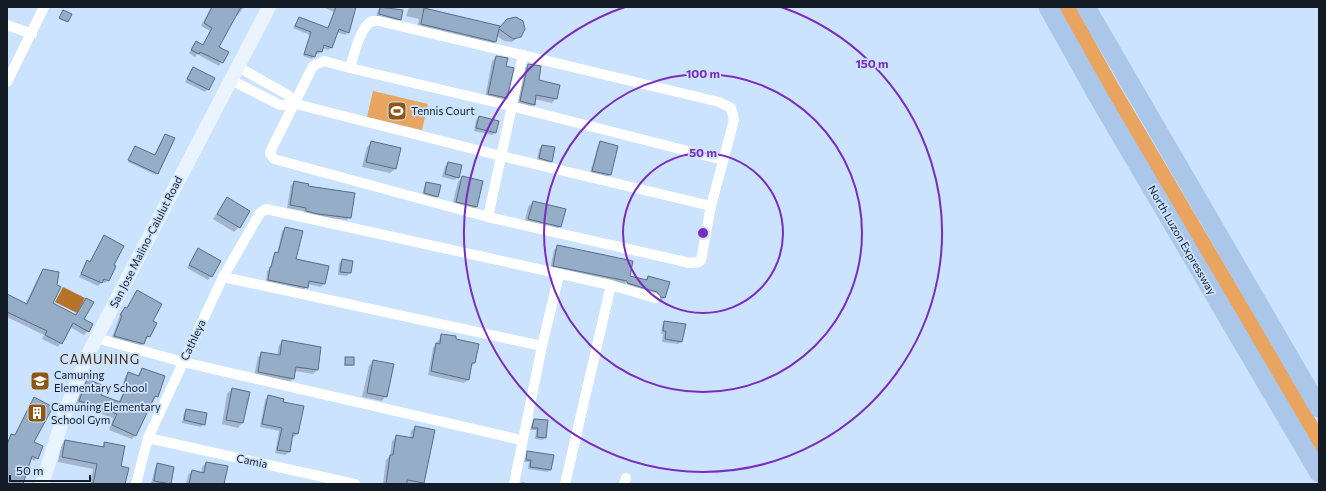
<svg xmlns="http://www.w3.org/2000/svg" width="1326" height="491" viewBox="0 0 1326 491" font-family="Commissioner,sans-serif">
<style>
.green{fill:#e9a460}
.water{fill:#b6732a}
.shadow{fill:#0003}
.building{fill:#96adc7;stroke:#586d85}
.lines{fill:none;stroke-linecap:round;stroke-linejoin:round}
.minor{stroke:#fff;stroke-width:10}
.secondary{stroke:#eaf4fe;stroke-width:14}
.motorway{stroke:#aac6e8;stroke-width:19}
.ring{fill:none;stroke:#7b2cbf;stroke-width:2}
.labels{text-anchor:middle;stroke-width:3.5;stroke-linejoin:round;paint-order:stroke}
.poi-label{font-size:11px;fill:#131b25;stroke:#cce3ff;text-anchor:start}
.street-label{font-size:11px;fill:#131b25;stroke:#cce3ff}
.quarter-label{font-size:13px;letter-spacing:1px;fill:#442809;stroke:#cce3ff}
.centre{fill:#7b2cbf;stroke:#cce3ff;stroke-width:2}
.ring-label{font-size:12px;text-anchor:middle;font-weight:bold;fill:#7b2cbf;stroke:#cce3ff;stroke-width:3.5;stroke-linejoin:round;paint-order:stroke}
</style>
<rect width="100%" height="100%" fill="#cce3ff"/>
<g class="green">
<path d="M1054 7H1076L1116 80 1319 425V463Z"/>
<path d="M373 91 428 104 422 130 367 117Z"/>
</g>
<path class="water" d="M63 287 85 298 77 313 55 302Z"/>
<g class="shadow">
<path d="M211 7H244L238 15 236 14 218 47 227 52 219 66 197 54 195 57 189 53 196 42 202 46 210 31 201 26Z"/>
<path d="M323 7H356L348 32 345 35 337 32 331 48 328 50 322 48 321 52 318 54 315 53 312 59 303 56 310 35 293 28 299 18 327 29 334 12Z"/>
<path d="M381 7 402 11 400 19 397 22 376 17 378 10Z"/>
<path d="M409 7H427V10L497 31 508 20 518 37 512 42 504 41 496 35 495 42 491 46 417 28 419 19 406 16Z"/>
<path d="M62 12 67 21 66 22 59 19Z"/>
<path d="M496 57 505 67 512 69 506 98 502 102 485 98 492 61Z"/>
<path d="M528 65 538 81 556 98 552 103 534 99V105L529 109 516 106 524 69Z"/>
<path d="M193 68 208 89 205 92 185 82Z"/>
<path d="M479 117 496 132 492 135 474 131 476 120Z"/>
<path d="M165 135 174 139 156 175 128 162 134 148 154 156Z"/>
<path d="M372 142 395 169 390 173 362 167 367 147Z"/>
<path d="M600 142 617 146 610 175 607 177 590 173 598 145Z"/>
<path d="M542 146 551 161 548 164 537 161 539 149Z"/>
<path d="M448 163 458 177 455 180 442 177 445 166Z"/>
<path d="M462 177 476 207 471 212 452 206 458 182Z"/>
<path d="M294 182 307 187 350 217 347 220 315 216 303 214 304 211 287 208 291 185Z"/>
<path d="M427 183 437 196 434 199 422 196 424 187Z"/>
<path d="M228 198 239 227 234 232 213 219Z"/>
<path d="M533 202 560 226 556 231 524 224 528 207Z"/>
<path d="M285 228 295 260 328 266 324 284 321 287 307 284 304 290 266 283 267 271 270 269 273 256 277 254 282 231Z"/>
<path d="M104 237 113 265 108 280 105 283 102 282 98 286 79 277 85 265 89 262Z"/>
<path d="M558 246 628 277 645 280 648 277 664 298 660 302 627 287 628 280H626L625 287 550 269 554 250Z"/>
<path d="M196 253 220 261 208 280 187 268Z"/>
<path d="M343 260 351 262 350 273 347 276 338 275 339 263Z"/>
<path d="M44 270 52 303 75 316 86 299 82 320 88 331 84 335 70 327 58 347 42 339 44 335 7 317V295L25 304 40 274Z"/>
<path d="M137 292 151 322 149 336 139 348 111 340 121 312 126 309Z"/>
<path d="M665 322 682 341 678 344 662 342 663 334H661L662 326Z"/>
<path d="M442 335 455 340 474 363 471 367 468 380 464 383 428 375 433 348Z"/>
<path d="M283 341 319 347 317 370 313 374 295 371 293 378 290 382 254 376 258 357 262 353 277 356 279 345Z"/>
<path d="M346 358 353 365 352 366H344Z"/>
<path d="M373 361 386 396 382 401 362 397 369 366Z"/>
<path d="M142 369 157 396 153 400 136 435 132 439 109 430 113 418 75 405 83 385 87 381 99 395 118 403 124 390 121 389 125 377 129 373 137 376Z"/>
<path d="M232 389 242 423 238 428 222 424 227 394Z"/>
<path d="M268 396 282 403 297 434 294 437 292 436 289 452 285 455 275 453 279 431 260 427 265 400Z"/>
<path d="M35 398 32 443 37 458 34 461 30 459 22 484H7V442L12 435 14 436Z"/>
<path d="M187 410 204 424 201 427 182 423 184 413Z"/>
<path d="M534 420 545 437 543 440 535 439 536 430H530L532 423Z"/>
<path d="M415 427 434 430 423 483 383 484 386 460 390 456 392 441 397 436 410 438 411 431Z"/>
<path d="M65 441 101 448 105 443 120 467 123 484H90L93 469 58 462 61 445Z"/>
<path d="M528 452 552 456 550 470 548 472 528 469 529 462H524Z"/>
<path d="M206 463 223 484H186L188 475 192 471 201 473 202 467Z"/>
<path d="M158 465 173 468 170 484H151L155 468Z"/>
<path d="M522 482 531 484H520Z"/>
</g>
<g class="building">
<path d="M212 7H241L219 47 229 52 223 63 200 52 199 54 191 50 196 41 203 45 212 28 204 23Z"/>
<path d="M336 7H356L349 33 339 29 332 48 324 45 322 52 317 51 315 57 304 54 311 32 295 26 299 17 328 28Z"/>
<path d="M380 7 403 10 401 20 379 14Z"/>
<path d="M424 8 500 26 499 28 507 19 516 17 523 21 525 29 521 37 513 39 499 29 496 42 421 24Z"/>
<path d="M63 10 72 14 68 22 59 18Z"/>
<path d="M496 56 508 58 506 66 514 68 507 98 488 94Z"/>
<path d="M528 64 541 66 539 80 560 85 557 99 536 95 535 105 520 101Z"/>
<path d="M193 67 215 78 209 90 187 79Z"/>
<path d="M479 116 499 121 496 133 476 128Z"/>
<path d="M165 134 175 138 158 174 128 160 135 146 155 155Z"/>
<path d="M371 141 401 148 396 169 366 162Z"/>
<path d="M600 141 618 146 611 175 592 171Z"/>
<path d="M542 145 555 147 552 162 539 158Z"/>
<path d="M448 162 462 165 459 178 445 174Z"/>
<path d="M462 176 483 181 477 207 456 202Z"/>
<path d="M294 181 309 184 308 186 355 193 351 218 318 214 306 211V208L290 205Z"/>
<path d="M426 182 441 185 438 197 424 193Z"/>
<path d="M227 197 250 211 240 228 217 214Z"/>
<path d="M533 201 566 209 561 227 528 219Z"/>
<path d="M285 227 303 231 296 259 329 266 325 284 309 281 308 288 268 280 270 267H271L275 252 278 253Z"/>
<path d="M104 235 124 246 114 265 116 266 109 281 104 279 102 283 81 274 87 260 90 262Z"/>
<path d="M557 245 633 261 630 276 647 280 648 276 670 282 665 298 661 297 657 292 627 283V281L553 266Z"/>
<path d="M198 248 221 261 212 277 189 265Z"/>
<path d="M342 259 353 261 351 273 340 272Z"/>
<path d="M43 269 59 272 57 285 61 287 53 303 76 315 86 298 94 302 84 319 93 324 89 332 73 323 62 344 45 335 47 331 7 312V294L27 304Z"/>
<path d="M137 290 162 304 153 321 157 323 150 337 147 336 144 344 114 336 122 316 120 315 125 307 127 308Z"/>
<path d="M664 321 686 324 682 342 665 339 666 331H663Z"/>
<path d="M441 334 456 336V339L479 344 475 363H472L469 380 431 371 436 343 440 344Z"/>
<path d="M282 340 321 347 318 370 296 367 294 379 258 372 261 352 280 355Z"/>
<rect x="345" y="357" width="9" height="8"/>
<path d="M373 360 394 364 387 397 367 393Z"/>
<path d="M142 368 165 376 158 397 155 396 136 436 112 425 117 414 79 401 87 379 104 386 101 395 120 402 127 386 124 385 128 372 139 376Z"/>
<path d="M232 388 250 392 243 423 226 420Z"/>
<path d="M268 395 284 399 283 402 304 406 298 434 293 433 290 452 277 450 282 428 262 424Z"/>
<path d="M34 397 53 407 34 442 43 446 38 459 32 456 23 484H7V445L11 434 15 435Z"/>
<path d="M186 409 207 413 205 425 184 420Z"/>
<path d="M534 419 548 420 546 438 537 437 538 428H532Z"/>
<path d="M415 426 435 430 424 483 407 480V484H386L390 455H393L396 435 413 438Z"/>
<path d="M65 440 104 447V442L125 446 121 466 129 468 125 484H93L97 464 62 457Z"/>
<path d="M527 451 554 455 551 470 530 467 531 460H526Z"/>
<path d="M206 462 228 466 224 484H189L192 470 204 473Z"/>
<path d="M157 463 174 467 171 484 154 481Z"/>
</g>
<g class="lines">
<g class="minor">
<path d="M372 21H379L719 102 731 108 734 120 711 206 701 260 699 262 690 263 488 217 274 159 270 153 272 148 313 66 324 61 350 68C354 55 360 27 372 21Z"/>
<path d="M7 25 32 34"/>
<path d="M238 67 288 95 296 104"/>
<path d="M350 68 511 106 723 160"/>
<path d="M231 80 280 105 296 104 501 156 711 206"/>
<path d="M7 82 44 7"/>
<path d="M488 217 523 55"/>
<path d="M223 277 542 346"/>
<path d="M96 338 183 362 521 440"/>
<path d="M148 438 355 484"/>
<path d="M136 484 148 438 223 277 260 213 266 209 611 285 655 298"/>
<path d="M514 484 542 346 559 275"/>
<path d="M565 484 611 285"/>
<path d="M624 484 626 478"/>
</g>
<path class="secondary" d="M42 484 66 409 89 352 269 7"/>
<g class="motorway">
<path d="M1048 7 1100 100 1319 473"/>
<path d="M1086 7 1319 408"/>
</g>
</g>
<g class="ring">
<circle cx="703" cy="233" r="80"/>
<circle cx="703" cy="233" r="159"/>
<path d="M781 7A239 239 0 1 1 625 7"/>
</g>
<defs>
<symbol id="stadium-square" viewBox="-11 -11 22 22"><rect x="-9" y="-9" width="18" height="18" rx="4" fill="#905611" stroke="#cce3ff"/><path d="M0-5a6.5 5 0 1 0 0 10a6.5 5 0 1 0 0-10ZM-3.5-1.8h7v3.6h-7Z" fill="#fff"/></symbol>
<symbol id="school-square" viewBox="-11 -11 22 22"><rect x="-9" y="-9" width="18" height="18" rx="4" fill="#905611" stroke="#cce3ff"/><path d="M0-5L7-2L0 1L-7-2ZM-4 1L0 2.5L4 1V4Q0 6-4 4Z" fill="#fff"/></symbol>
<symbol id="building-square" viewBox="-11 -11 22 22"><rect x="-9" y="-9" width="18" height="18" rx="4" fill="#905611" stroke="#cce3ff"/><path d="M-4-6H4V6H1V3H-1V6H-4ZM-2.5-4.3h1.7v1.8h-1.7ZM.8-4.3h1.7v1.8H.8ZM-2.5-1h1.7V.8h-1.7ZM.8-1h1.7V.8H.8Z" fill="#fff"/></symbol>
</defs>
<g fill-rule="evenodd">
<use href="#stadium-square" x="386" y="100" width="22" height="22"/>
<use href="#school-square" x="29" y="370" width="22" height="22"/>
<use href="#building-square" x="26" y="402" width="22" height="22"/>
</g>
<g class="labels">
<g class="poi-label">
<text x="411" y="115">Tennis Court</text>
<text x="54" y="379">Camuning<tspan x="54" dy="13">Elementary School</tspan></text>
<text x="51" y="411">Camuning Elementary<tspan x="51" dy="13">School Gym</tspan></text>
</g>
<g class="street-label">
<text transform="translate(1182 240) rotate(60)" y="4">North Luzon Expressway</text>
<text transform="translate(146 242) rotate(-63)" y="4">San Jose Malino-Calulut Road</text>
<text transform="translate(193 340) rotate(-65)" y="4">Cathleya</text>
<text transform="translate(252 461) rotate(12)" y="4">Camia</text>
</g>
<g class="quarter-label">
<text x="100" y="364">CAMUNING</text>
</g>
</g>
<circle cx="703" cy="233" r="6" class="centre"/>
<g class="ring-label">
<text x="872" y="68">150 m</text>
<text x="703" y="78">100 m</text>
<text x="703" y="157">50 m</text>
</g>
<rect width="1326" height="491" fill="none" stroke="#131b25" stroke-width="16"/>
<path d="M10 475v6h80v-6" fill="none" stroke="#131b25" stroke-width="2"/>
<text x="16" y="475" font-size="12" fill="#131b25" stroke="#cce3ff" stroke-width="3" paint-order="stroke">50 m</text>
</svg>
